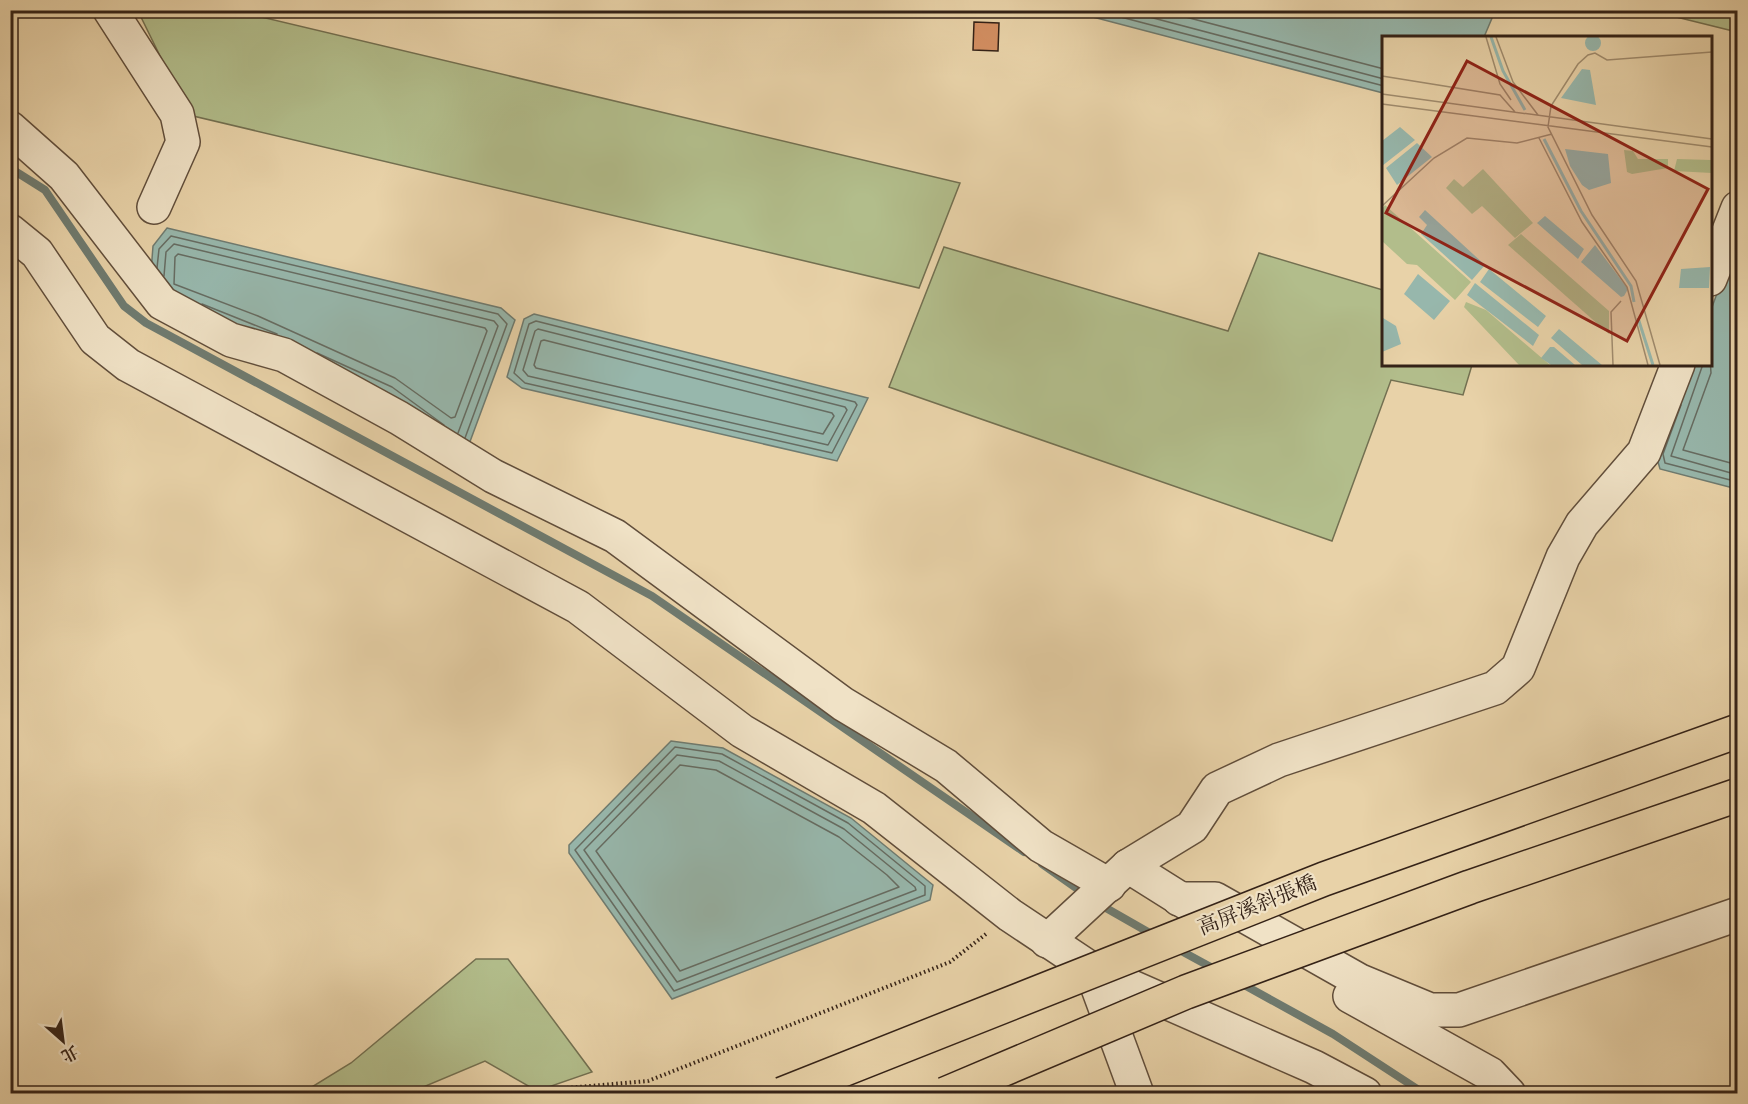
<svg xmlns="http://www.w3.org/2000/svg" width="1748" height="1104" viewBox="0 0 1748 1104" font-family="'Gentium Book Plus','Noto Serif TC',serif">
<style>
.green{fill:#b2bd8b;stroke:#737051;stroke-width:1.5}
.water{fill:#97b7ac;stroke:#6f7b70;stroke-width:1.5}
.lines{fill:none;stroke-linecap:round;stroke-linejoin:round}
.shore{stroke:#666c62;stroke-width:1.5}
.stream{stroke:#6f7b70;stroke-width:8}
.building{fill:#d28e61;stroke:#342217;stroke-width:1.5}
.minor-casing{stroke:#614e3b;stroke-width:36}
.path{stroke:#342217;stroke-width:4;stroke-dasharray:1.5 3;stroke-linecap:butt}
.minor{stroke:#f0e2c6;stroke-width:33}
.highway-bridge-casing{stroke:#342217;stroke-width:36;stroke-linecap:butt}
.highway-bridge{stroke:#e8d2a8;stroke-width:33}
.labels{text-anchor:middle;stroke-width:4.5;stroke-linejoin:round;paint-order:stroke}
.street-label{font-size:21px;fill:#342217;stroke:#f0e2c6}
.inset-river{fill:none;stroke:#97b7ac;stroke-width:3}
.inset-road{fill:none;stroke:#a08c6e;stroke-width:1.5}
.view{fill:#8f2418;fill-opacity:0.15;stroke:#8f2418;stroke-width:3}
.inset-edge{fill:none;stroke:#342217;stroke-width:3}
</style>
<rect width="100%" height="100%" fill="#e8d2a8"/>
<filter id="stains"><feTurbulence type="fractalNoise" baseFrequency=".00333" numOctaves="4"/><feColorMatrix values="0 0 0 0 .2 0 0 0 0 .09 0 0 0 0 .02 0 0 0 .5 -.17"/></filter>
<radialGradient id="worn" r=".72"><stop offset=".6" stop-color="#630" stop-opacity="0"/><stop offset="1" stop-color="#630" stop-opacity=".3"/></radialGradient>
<g class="green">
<path d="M138 11H236L960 183 919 288 189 115Z"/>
<path d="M1652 11H1737V32Z"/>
<path d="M944 247 1228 331 1259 253 1383 290 1384 364 1472 365 1463 395 1391 380 1332 541 889 387Z"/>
<path d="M476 959H508L592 1072 537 1091 485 1061 409 1093H302L351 1063Z"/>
</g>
<g class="water">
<path d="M1070 11 1495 10V11L1484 37 1384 38 1383 93Z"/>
<path d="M167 228 501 308 515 320 468 447 149 298 153 246Z"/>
<path d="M1737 238V489L1660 469 1656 455 1690 365 1710 364 1711 310Z"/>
<path d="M534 314 868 398 837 461 522 388 507 377 524 319Z"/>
<path d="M671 741 723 748 851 818 933 885 930 900 672 999 569 853V845Z"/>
</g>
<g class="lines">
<g class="shore">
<path d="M1094 10 1384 86"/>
<path d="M1123 10 1384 79"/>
<path d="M1159 10 1384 69"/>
<path d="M178 254 485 328 487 331 455 417 451 418 395 378 258 316 174 284 175 257Z"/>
<path d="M157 268 159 249 171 236 498 314 507 324 465 438"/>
<path d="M164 276 166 252 174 244 494 321 498 326 458 433"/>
<path d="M202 304 277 334"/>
<path d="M536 321 855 402 857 405 832 453 525 383 514 373 529 324Z"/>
<path d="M538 329 845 407 847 410 828 445 528 376 523 370 535 331Z"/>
<path d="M544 340 832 413 834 416 823 434 536 368 534 365 541 341Z"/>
<path d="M317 353 392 387 444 425"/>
<path d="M1710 358 1711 373 1683 450 1738 465"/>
<path d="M1703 364 1671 456 1738 475"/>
<path d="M1681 405 1663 454 1665 463 1738 482"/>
<path d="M675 747 722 754 848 823 925 886V895L674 991 575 850Z"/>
<path d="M677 755 719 761 844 829 915 887 916 890 677 982 584 850Z"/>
<path d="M680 765 716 770 839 837 887 875 899 887 680 971 596 851Z"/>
</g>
<g class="stream">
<path d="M10 168 45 190 124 306 146 323 652 596 1024 852"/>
<path d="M1042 864 1086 895"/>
<path d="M1099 904 1155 936"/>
<path d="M1174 947 1218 971"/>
<path d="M1237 981 1333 1034 1425 1094"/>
</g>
</g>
<path class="building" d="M974 22 999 23 998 51 973 50Z"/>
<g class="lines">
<defs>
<g id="minor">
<path d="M110 10 177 114 183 142 154 207"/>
<path d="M10 128 64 176 162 303 231 340 284 355 399 418 493 476 615 536 843 704 946 766 1041 846 1109 885"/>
<path d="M10 231 37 253 95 339 128 365 578 607 742 731 874 808 1010 915 1091 969 1137 1094"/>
<path d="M1710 279 1738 208"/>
<path d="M1128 866 1198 910"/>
<path d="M1179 899H1215L1360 981 1430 1010H1459L1738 914"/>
<path d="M1047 941 1128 866 1192 827 1217 789 1279 760 1495 688 1518 668 1563 557 1582 524 1644 452 1678 364"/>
<path d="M1091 969 1314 1067 1365 1094"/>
<path d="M1350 996 1490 1074 1509 1094"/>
</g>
</defs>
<use href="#minor" class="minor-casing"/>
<path class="path" d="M438 1094 449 1088 555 1089 648 1081 950 962 986 934"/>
<use href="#minor" class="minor"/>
<defs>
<g id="highway-bridge">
<path d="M782 1094 1324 879 1738 731"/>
<path d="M945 1094 1186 992 1470 887 1738 795"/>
</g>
</defs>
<use href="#highway-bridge" class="highway-bridge-casing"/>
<use href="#highway-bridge" class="highway-bridge"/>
</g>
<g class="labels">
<g class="street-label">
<text transform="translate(1257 905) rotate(-22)" y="7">高屏溪斜張橋</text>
</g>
</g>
<g transform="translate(1382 36)">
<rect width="330" height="330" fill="#e8d2a8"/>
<path d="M242 114 251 115 256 123H286V132L250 138 245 136ZM295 123 330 124V137L292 135ZM101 133 151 187 133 202 100 170 90 178 64 152 72 143 81 151ZM3 169 89 246 73 264 35 229 25 228 0 205V173ZM139 198 227 275V298L126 209ZM84 266 104 274 168 329H137L82 271Z" fill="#b2bd8b"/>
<path d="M203 7a8 8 0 1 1 16 0a8 8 0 1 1-16 0ZM200 33 208 34 214 69 179 62ZM18 91 33 104 0 130V105ZM35 107 50 121 15 149 4 132ZM183 113 226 118 229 147 207 154 200 149 188 130ZM43 174 103 229 90 244 39 198 45 189 37 181ZM163 180 202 213 196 223 155 187ZM213 209 246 253 242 260 239 261 199 226ZM328 231 327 252H297L299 233ZM107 233 164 280 156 291 98 246ZM36 238 68 265 52 284 22 258ZM93 247 157 299 151 310 85 259ZM1 282 14 290 19 308 0 316ZM177 293 220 329H200L169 302ZM168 311H172L193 329H169L159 322Z" fill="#97b7ac"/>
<path class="inset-river" d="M109 1 121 35 143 74M162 103 199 175 249 250 252 266M256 282 271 329"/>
<path class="inset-road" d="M104 1 118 48 129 64M114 1 131 46 156 79M0 40 118 59 133 76M0 58 330 103M0 68 330 111M157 102 200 186 245 251 266 329M0 170 52 122 85 102 135 107 170 98M231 329 229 276 239 265M278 329 254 245 210 179 166 91 169 70 196 28 206 19 213 17 225 24 330 16"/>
<path class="view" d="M85 25 326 153 245 305 4 177Z"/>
<rect width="330" height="330" class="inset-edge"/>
</g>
<rect width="1748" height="1104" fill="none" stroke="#e8d2a8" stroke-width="36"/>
<rect x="12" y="12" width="1724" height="1080" fill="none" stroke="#342217" stroke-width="3"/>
<rect x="18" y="18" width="1712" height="1068" fill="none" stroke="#342217" stroke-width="1.5"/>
<g transform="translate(63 1041) rotate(152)" stroke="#f0e2c6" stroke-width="4.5" paint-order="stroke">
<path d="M0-4.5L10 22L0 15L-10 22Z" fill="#342217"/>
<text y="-9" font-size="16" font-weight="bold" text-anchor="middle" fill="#342217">北</text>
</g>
<rect width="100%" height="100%" filter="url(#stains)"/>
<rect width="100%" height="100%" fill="url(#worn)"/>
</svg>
